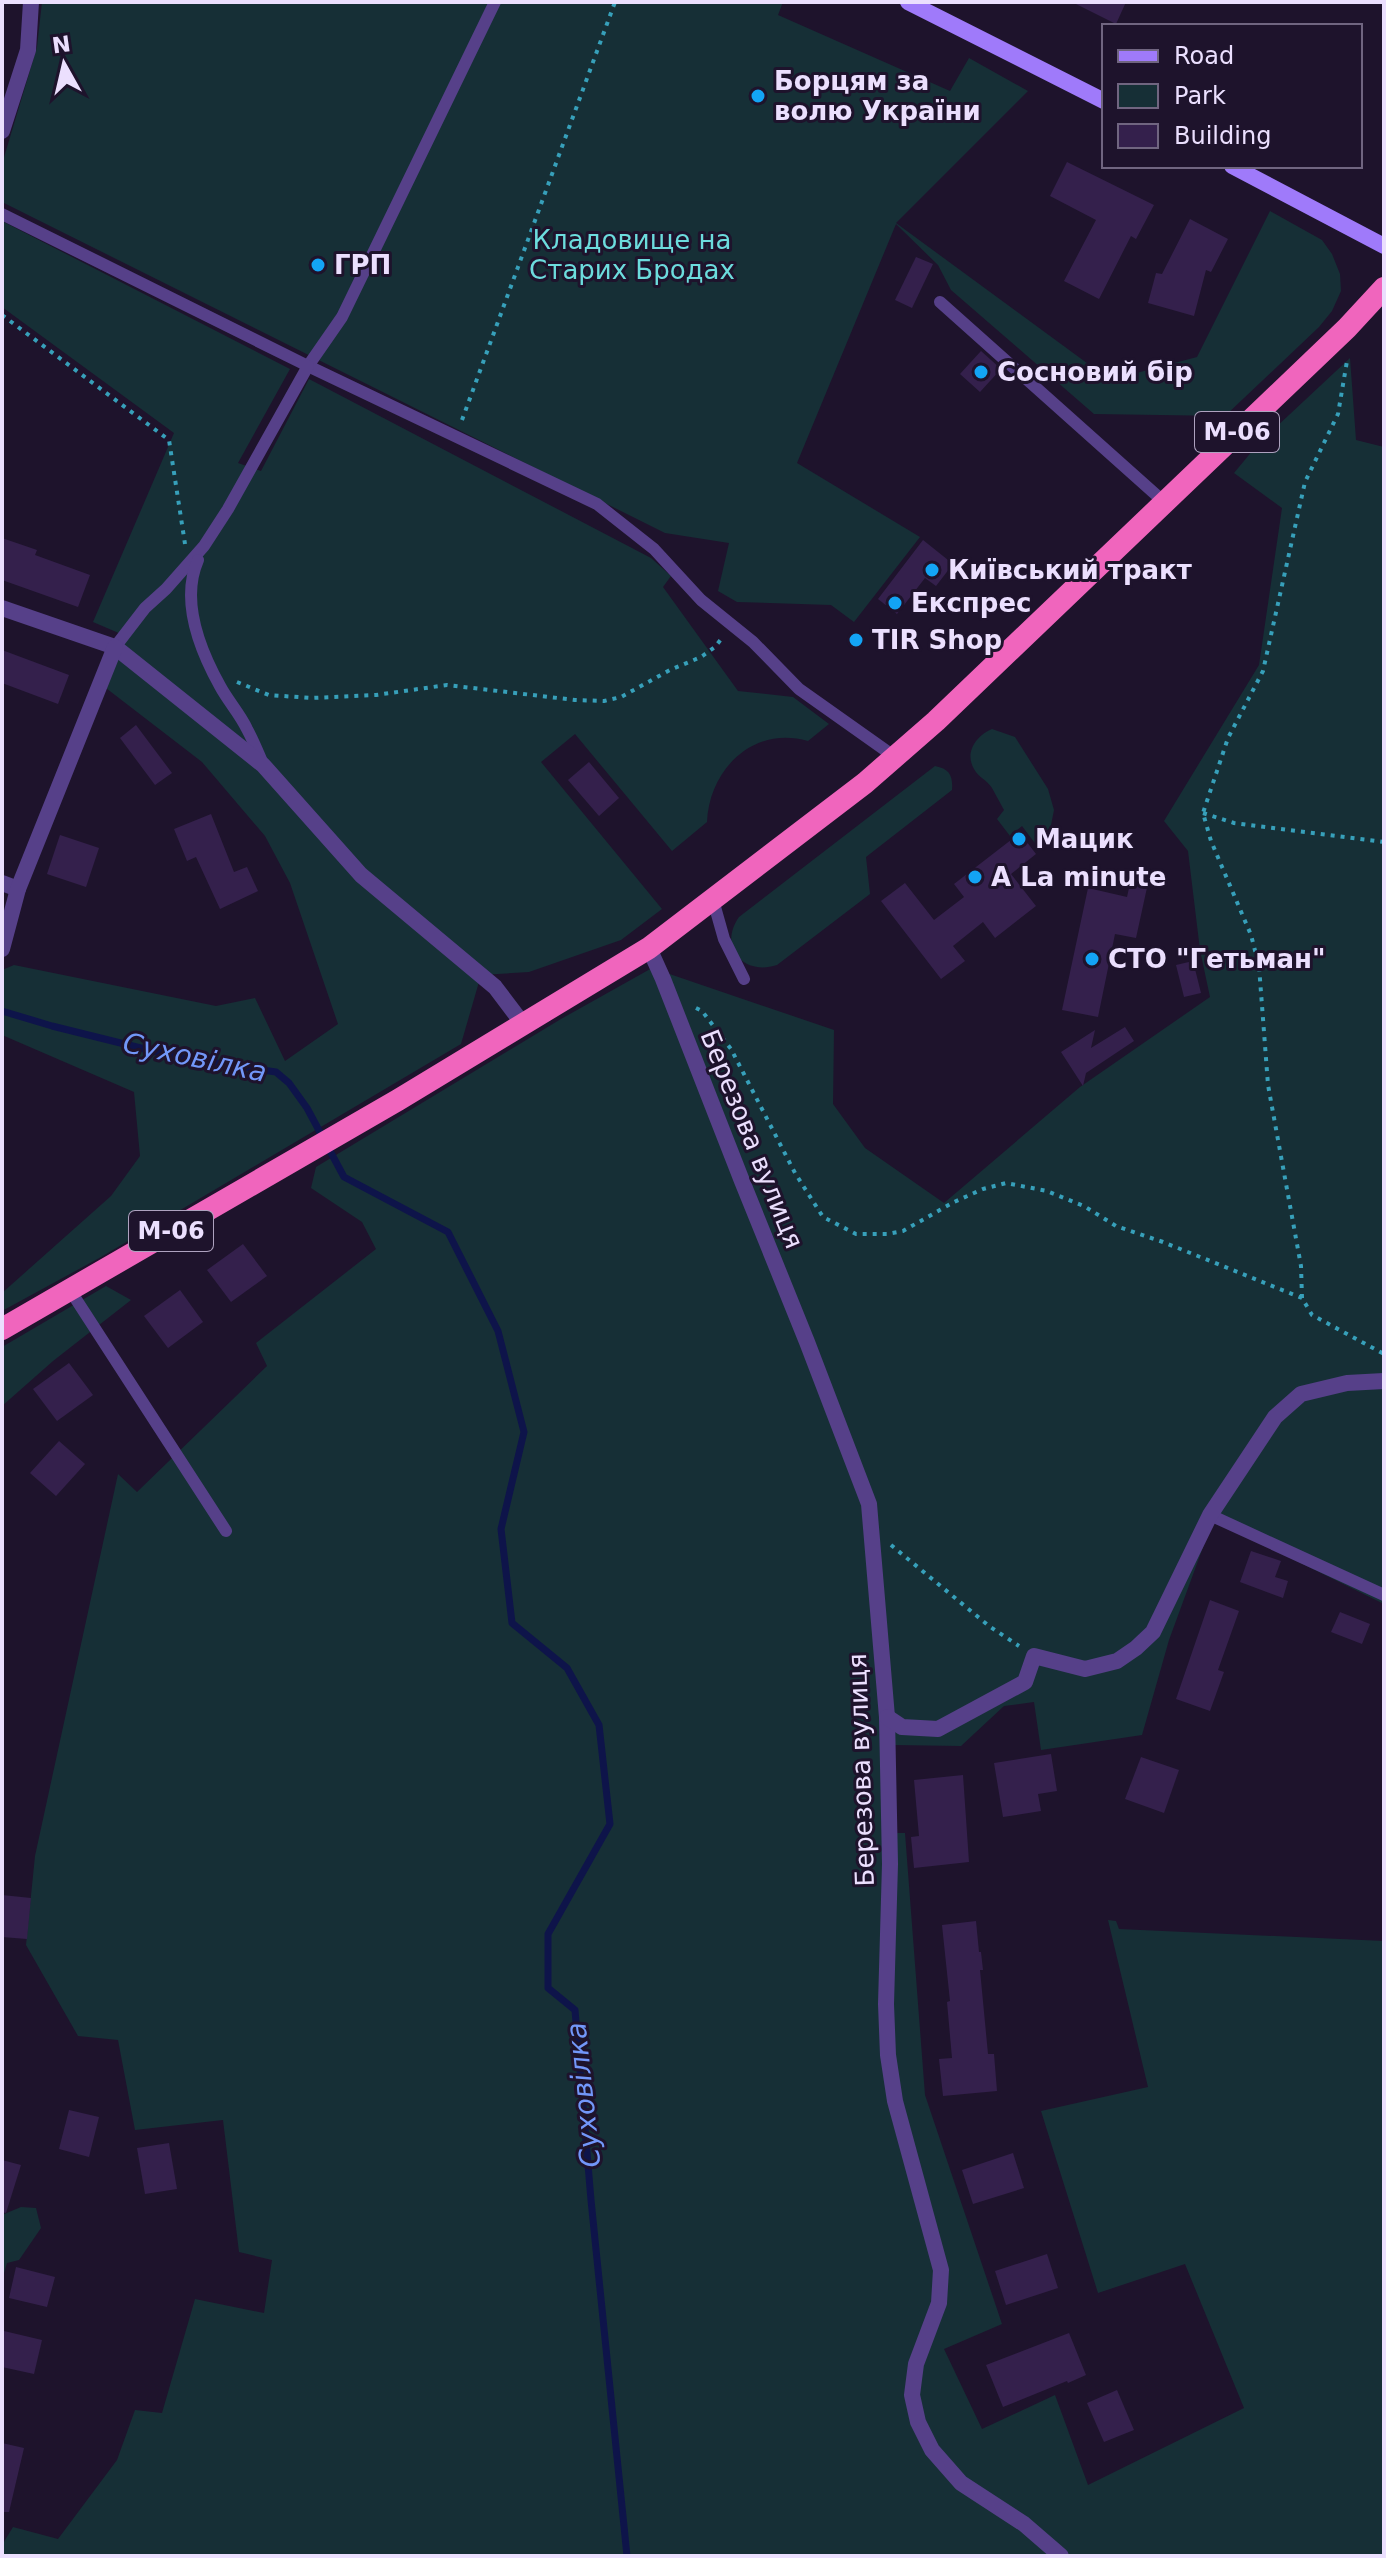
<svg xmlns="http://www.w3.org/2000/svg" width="1386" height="2558" viewBox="0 0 1386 2558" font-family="'DejaVu Sans',sans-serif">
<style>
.green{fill:#162f36}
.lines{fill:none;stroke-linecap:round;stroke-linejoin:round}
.stream{stroke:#0e144a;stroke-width:7}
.building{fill:#34204c}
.path{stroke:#37a0ba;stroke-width:4;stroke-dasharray:4 6;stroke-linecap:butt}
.service{stroke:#564089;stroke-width:12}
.minor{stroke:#564089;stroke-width:16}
.secondary{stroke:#9f7afa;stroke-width:16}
.trunk{stroke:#f065bd;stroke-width:22}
.poi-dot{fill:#13a4f5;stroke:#1e132c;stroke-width:3}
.labels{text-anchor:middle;stroke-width:6;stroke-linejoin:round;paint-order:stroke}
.shield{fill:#1e132c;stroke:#aea2bf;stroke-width:2}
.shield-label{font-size:24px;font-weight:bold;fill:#ebdffe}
.poi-label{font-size:26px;font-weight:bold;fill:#ebdffe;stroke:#1e132c;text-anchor:start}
.park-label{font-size:26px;fill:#6cdcdd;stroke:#1e132c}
.street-label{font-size:26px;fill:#ebdffe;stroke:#1e132c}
.water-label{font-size:28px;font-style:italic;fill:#7297f9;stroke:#1e132c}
</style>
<rect width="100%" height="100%" fill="#1e132c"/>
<g class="green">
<path d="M42 2H783L778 15 950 91 969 58 1028 91 896 223 1110 380 1197 357 1270 211 1322 240 1332 254 1340 274 1341 291 1332 311 1319 327 1225 416 1094 414 951 290 938 265 896 224 797 463 920 537 854 622 831 605 737 602 718 591 729 543 665 533 2 202V164L37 47Z"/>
<path d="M2 221 290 369 238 463 261 471 309 379 651 558 671 576 663 587 738 691 793 697 829 724 808 741C753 725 709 770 707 822L672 851 575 734 541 762 662 909 621 940 529 972 481 975 461 1044 101 1257 2 1311V1293L111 1196 140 1156 134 1092 2 1035V970L14 965 216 1006 255 998 285 1061 338 1024 290 883 265 836 202 762 102 685 128 637 93 622 174 433 2 307Z"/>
<path d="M1350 358 1356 440 1384 447V1604L1213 1520 1169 1640 1142 1735 1041 1750 1034 1702 1004 1706 961 1746 893 1745 896 1833H905L925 2095 1002 2324 944 2349 982 2429 1055 2395 1088 2485 1244 2408 1185 2264 1098 2293 1041 2111 1148 2087 1108 1920 1116 1921 1119 1929 1384 1941V2556H2V2545L13 2527 58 2539 117 2460 135 2410 162 2413 195 2299 264 2313 272 2260 239 2252 223 2120 135 2130 118 2040 78 2036 26 1945 35 1856 118 1474 137 1492 267 1366 256 1343 376 1249 362 1222 311 1188 316 1167 561 1019 652 968 834 1030 833 1104 865 1148 944 1203 1080 1087 1210 997 1200 950 1188 851 1164 821 1259 665 1282 508 1234 473 1258 444Z"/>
<path d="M992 729 1015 737 1048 789 1054 810 1051 825 1037 846 1022 826 1010 836 997 819 1004 810C1000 803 996 795 992 788 987 780 978 777 974 769 964 752 977 735 992 729Z"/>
<path d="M935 766C950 769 953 776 952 790L866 857 870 894 777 965C743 976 718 947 739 917Z"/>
<path d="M106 1286 131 1300 53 1361 2 1406V1347Z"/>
<path d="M21 2207 36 2208 41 2228 19 2260 7 2263 2 2280V2215Z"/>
</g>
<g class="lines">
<path class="stream" d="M2 1011 52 1026 177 1057 276 1072 289 1083 307 1108 344 1177 448 1232 498 1331 524 1432 501 1529 512 1623 567 1668 599 1725 610 1824 548 1934V1988L575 2010 591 2200 627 2556"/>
</g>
<g class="building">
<path d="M1072 2H1126L1116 24Z"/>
<path d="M1067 162 1154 205 1136 239 1131 236 1099 299 1064 281 1096 220 1050 196Z"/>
<path d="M1190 219 1228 239 1211 272 1206 270 1194 316 1148 303 1156 273 1162 274Z"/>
<path d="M916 257 933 264 912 308 895 300Z"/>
<path d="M981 351 1001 369 980 392 960 374Z"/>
<path d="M2 538 37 550 35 555 90 575 78 607 2 580Z"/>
<path d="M923 540 953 564 936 586 925 578 897 614 878 599Z"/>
<path d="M2 650 69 675 58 704 2 683Z"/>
<path d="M136 725 172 773 155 785 120 738Z"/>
<path d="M589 762 619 798 599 816 568 780Z"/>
<path d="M211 814 234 872 247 867 258 891 220 909 196 857 187 861 174 829Z"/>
<path d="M1020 833 1036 854 1011 874 1036 906 995 938 983 922 953 946 965 961 941 979 881 901 905 883 934 920 964 897 954 884Z"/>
<path d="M60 835 99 848 86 887 47 874Z"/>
<path d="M1131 879 1148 883 1136 938 1115 934 1098 1017 1062 1010 1088 888 1127 897Z"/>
<path d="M1193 961 1201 993 1184 997 1176 965Z"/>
<path d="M1125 1027 1134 1041 1086 1073 1083 1086 1061 1052 1095 1030 1091 1048Z"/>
<path d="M243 1244 267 1276 231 1302 207 1270Z"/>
<path d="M180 1290 203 1322 168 1348 144 1316Z"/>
<path d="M69 1363 93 1395 57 1421 33 1389Z"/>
<path d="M59 1441 85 1464 56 1496 30 1473Z"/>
<path d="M1251 1551 1281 1561 1275 1577 1288 1581 1283 1598 1240 1582Z"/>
<path d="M1210 1600 1239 1611 1218 1670 1224 1672 1210 1711 1176 1699Z"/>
<path d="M1340 1612 1370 1624 1362 1644 1331 1632Z"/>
<path d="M1051 1754 1057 1791 1038 1794 1041 1811 1003 1817 994 1763Z"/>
<path d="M1141 1757 1179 1770 1164 1813 1125 1799Z"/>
<path d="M963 1775 969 1862 914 1868 911 1837 919 1836 914 1780Z"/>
<path d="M2 1895 31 1898 27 1939 2 1937Z"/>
<path d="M976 1921 979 1952H981L983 1970H980L988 2054H994L997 2091 943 2096 939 2059 952 2058 947 2002 950 2001 942 1925Z"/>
<path d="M69 2110 99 2117 89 2157 59 2149Z"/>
<path d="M169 2143 177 2189 145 2194 137 2148Z"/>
<path d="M1013 2153 1024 2188 973 2204 962 2170Z"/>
<path d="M2 2160 21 2165 6 2213 2 2212Z"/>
<path d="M1047 2254 1058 2288 1006 2305 995 2271Z"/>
<path d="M16 2267 55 2277 47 2307 9 2298Z"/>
<path d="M4 2331 42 2340 34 2374 2 2367Z"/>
<path d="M1069 2333 1086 2375 1068 2383 1067 2381 1003 2407 986 2365Z"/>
<path d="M1117 2390 1134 2430 1104 2442 1087 2403Z"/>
<path d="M2 2443 24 2448 9 2512H2Z"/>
</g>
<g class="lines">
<g class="path">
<path d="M2 315 169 440 185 544"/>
<path d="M462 420 615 2"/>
<path d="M237 682 269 695 311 698 376 695 447 685 575 700 604 701 621 697 670 670 701 657 715 647 722 638"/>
<path d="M1203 813 1234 823 1384 842"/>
<path d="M696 1008 702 1011 731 1049 795 1173 823 1217 856 1234H887L903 1231 954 1202 983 1189 1006 1183 1047 1191 1084 1206 1116 1226 1163 1242 1302 1298 1312 1315 1384 1354"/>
<path d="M1302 1298 1301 1266 1268 1085 1259 966 1251 935 1211 841 1203 813 1228 738 1263 671 1305 482 1338 414 1347 361"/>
<path d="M891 1545 989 1626 1019 1646"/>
</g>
<g class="service">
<path d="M495 2 342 317 308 366 597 504 654 549 701 600 753 642 799 689 895 757"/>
<path d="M2 214 308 366 228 509 204 546 166 589 145 608 115 647"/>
<path d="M940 302 1163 501"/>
<path d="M198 560C180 601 200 650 220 686 228 701 240 714 247 729 253 740 258 752 263 764"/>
<path d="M713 900 724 939 744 979"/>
<path d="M70 1290 226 1531"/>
<path d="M1210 1515 1384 1595"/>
</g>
<g class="minor">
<path d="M2 131 28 50 31 2"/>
<path d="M2 608 115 647 263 765 361 875 495 987 523 1024"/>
<path d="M2 883 18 889"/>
<path d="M649 948 663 979 742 1181 807 1342 869 1504 887 1717 890 1864 886 2004 888 2055 895 2101 941 2270 939 2303 916 2364 912 2395 918 2422 932 2450 961 2483 1024 2524 1061 2556"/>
<path d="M2 949 18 889 115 647"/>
<path d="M887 1717 902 1727 938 1729 1025 1682 1034 1656 1085 1669 1117 1661 1136 1648 1153 1632 1210 1515 1275 1417 1301 1394 1347 1383 1384 1381"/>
</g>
<g class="secondary">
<path d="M908 2 1104 101"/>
<path d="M1232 166 1384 246"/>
</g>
<path class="trunk" d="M2 1329 398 1100 649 948 865 783 936 721 1347 328 1384 288"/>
</g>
<g class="poi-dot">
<circle cx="758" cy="96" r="8"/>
<circle cx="318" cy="265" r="8"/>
<circle cx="981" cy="372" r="8"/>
<circle cx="932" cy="570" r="8"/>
<circle cx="895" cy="603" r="8"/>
<circle cx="856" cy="640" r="8"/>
<circle cx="1019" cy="839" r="8"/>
<circle cx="975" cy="877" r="8"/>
<circle cx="1092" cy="959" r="8"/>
</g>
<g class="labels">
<g class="shield">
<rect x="1195" y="412" width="84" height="40" rx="6"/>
<rect x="129" y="1211" width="84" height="40" rx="6"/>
</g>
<g class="shield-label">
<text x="1237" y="440">М-06</text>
<text x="171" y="1239">М-06</text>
</g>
<g class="poi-label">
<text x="774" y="90">Борцям за<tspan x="774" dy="30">волю України</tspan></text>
<text x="334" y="274">ГРП</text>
<text x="997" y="381">Сосновий бір</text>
<text x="948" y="579">Київський тракт</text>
<text x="911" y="612">Експрес</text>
<text x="872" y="649">TIR Shop</text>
<text x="1035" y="848">Мацик</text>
<text x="991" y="886">A La minute</text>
<text x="1108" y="968">СТО "Гетьман"</text>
</g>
<g class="park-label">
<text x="632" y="249">Кладовище на<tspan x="632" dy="30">Старих Бродах</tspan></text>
</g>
<g class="street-label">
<text transform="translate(752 1139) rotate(68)" y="9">Березова вулиця</text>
<text transform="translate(861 1770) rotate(-92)" y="9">Березова вулиця</text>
</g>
<g class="water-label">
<text transform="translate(195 1057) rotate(12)" y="10">Суховілка</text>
<text transform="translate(583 2095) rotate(-96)" y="10">Суховілка</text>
</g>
</g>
<rect width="1386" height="2558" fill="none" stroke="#ebdffe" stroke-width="8"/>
<rect x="1102" y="24" width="260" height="144" fill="#1e132c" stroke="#706580" stroke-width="2"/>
<rect x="1118" y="50" width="40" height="12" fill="#9f7afa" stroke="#706580" stroke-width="2"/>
<text x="1174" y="64" font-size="24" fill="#ebdffe">Road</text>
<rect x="1118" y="84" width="40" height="24" fill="#162f36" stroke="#706580" stroke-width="2"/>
<text x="1174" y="104" font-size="24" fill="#ebdffe">Park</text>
<rect x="1118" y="124" width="40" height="24" fill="#34204c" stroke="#706580" stroke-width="2"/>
<text x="1174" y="144" font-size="24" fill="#ebdffe">Building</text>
<g transform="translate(64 64) rotate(352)" stroke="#1e132c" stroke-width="6" paint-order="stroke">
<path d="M0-6L14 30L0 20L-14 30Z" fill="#ebdffe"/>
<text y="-12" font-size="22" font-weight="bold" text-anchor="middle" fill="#ebdffe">N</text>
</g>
</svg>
